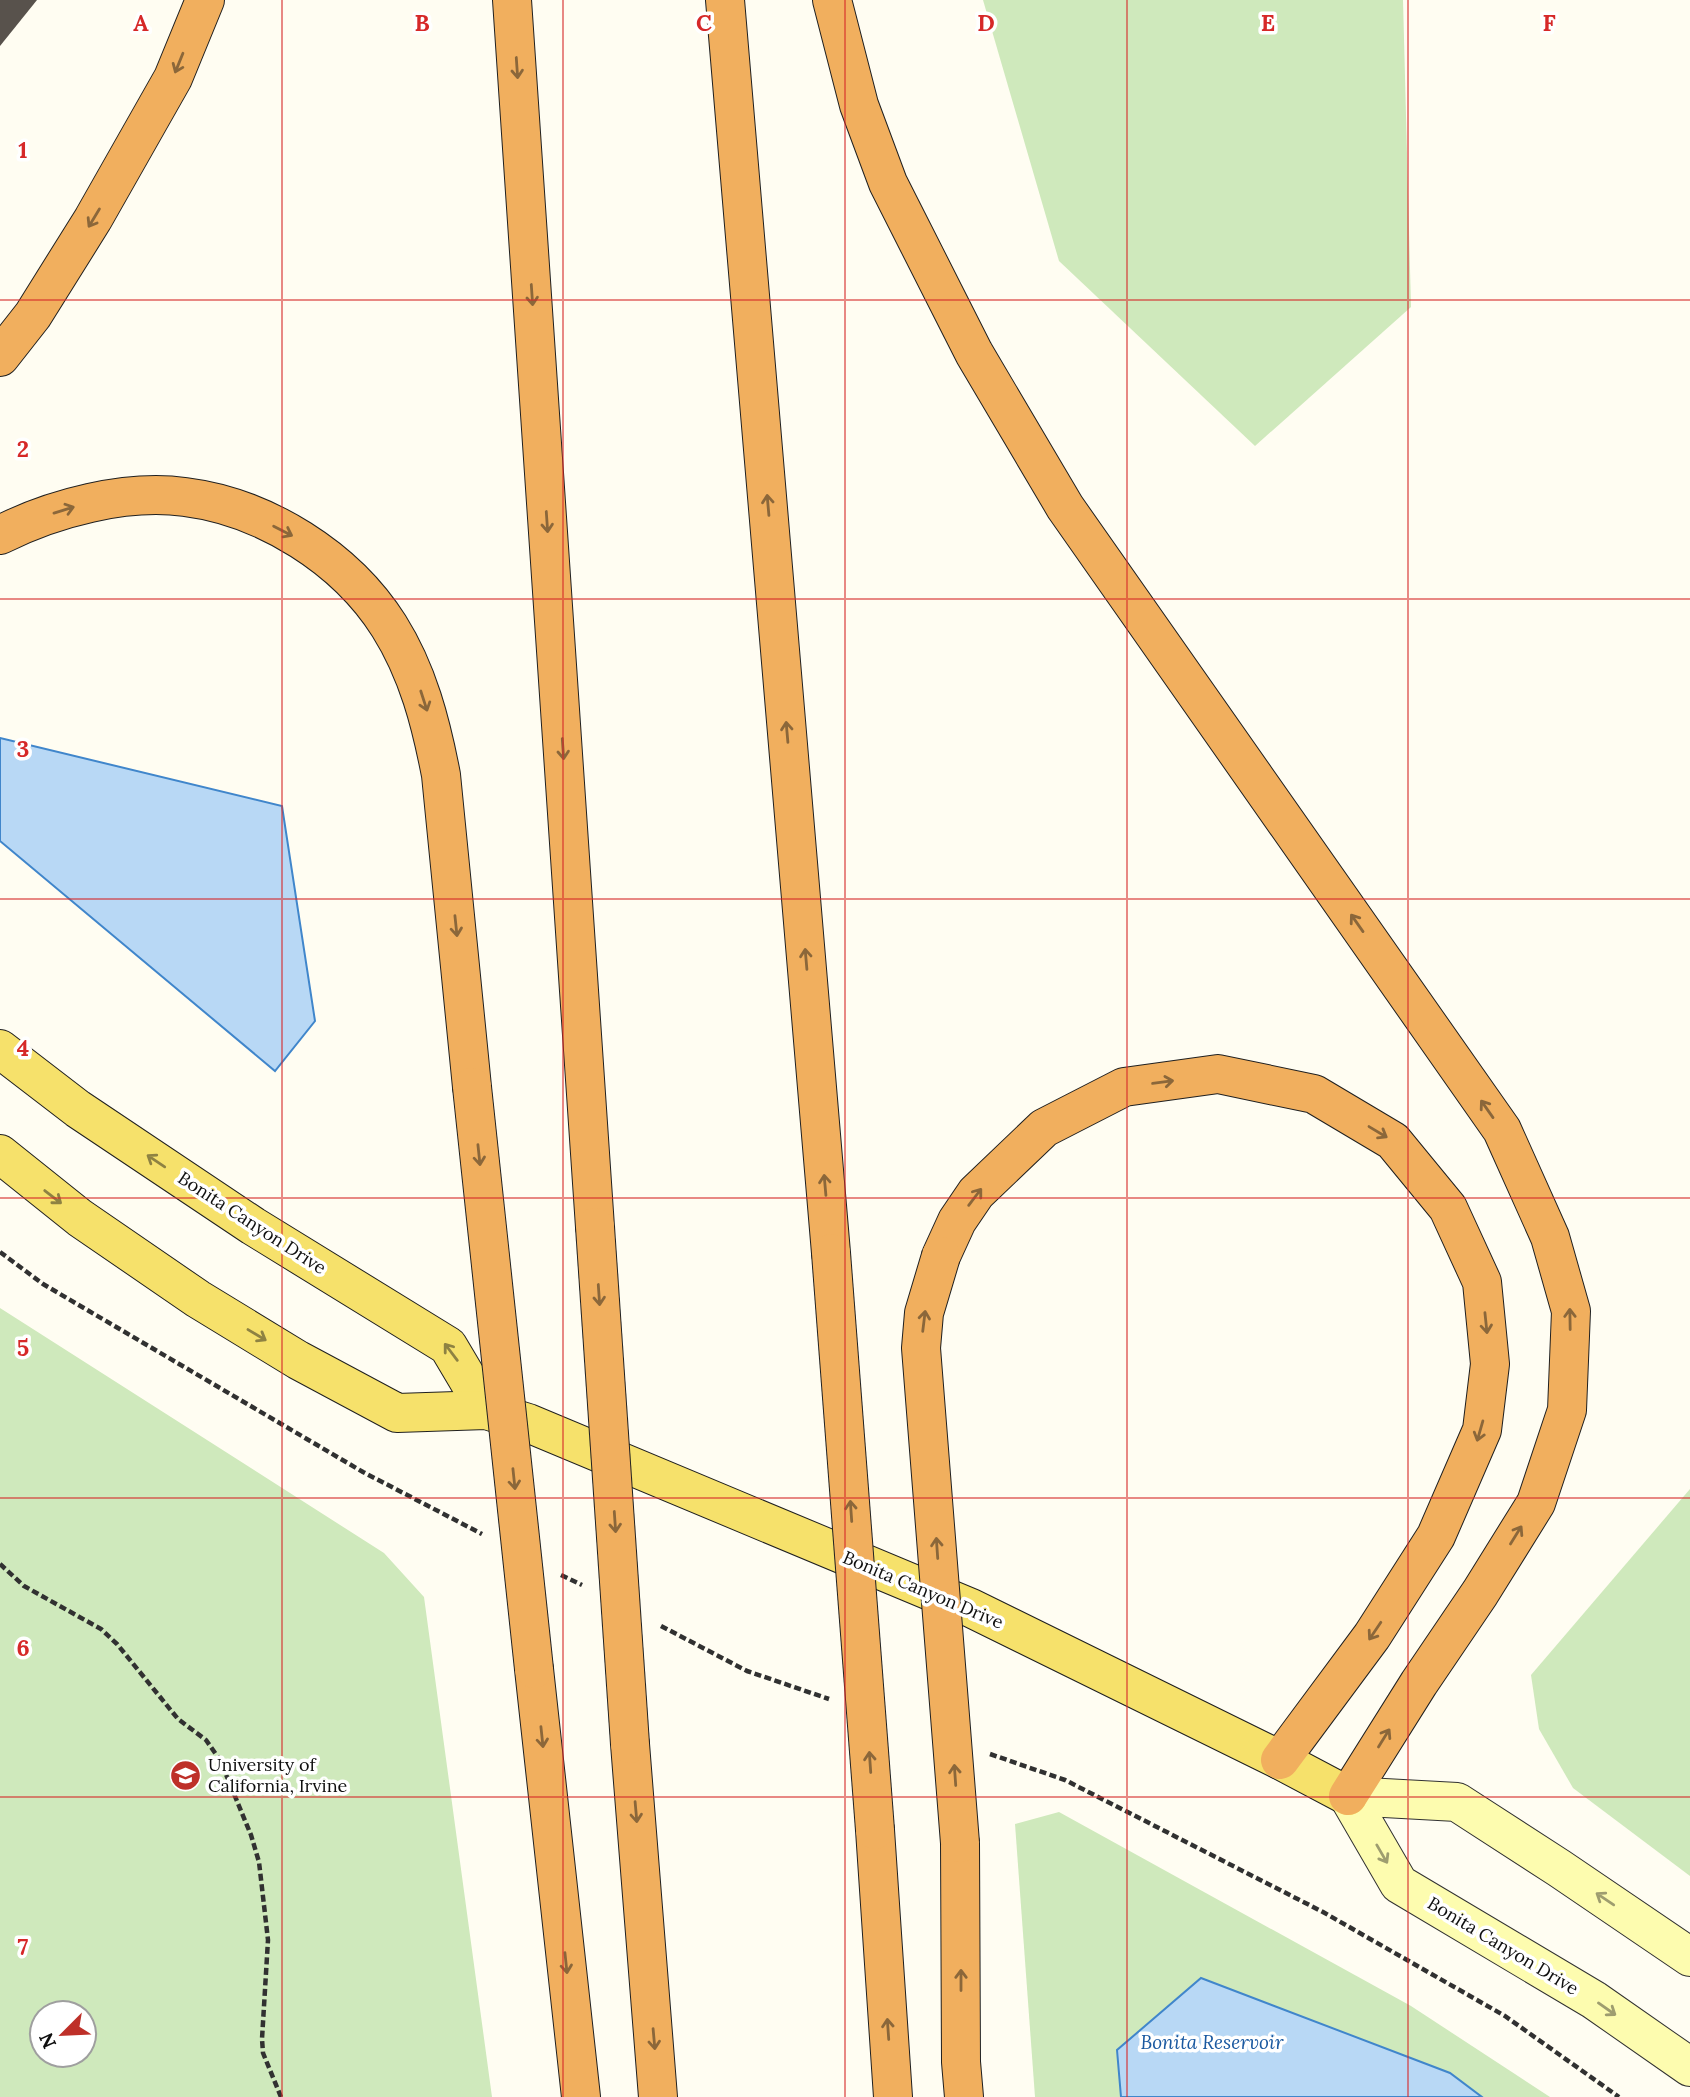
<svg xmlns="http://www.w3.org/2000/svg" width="1690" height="2097" viewBox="0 0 1690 2097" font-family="Lora,serif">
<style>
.green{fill:#cfe9bc;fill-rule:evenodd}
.water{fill:#b8d8f5;stroke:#4086cb;stroke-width:2}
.building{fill:#58524c}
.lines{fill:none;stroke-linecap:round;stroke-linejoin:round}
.secondary-casing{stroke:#313131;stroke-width:40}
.primary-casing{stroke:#202020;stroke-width:40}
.highway-casing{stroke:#202020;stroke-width:40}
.path{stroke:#313131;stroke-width:4.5;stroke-dasharray:7 3.5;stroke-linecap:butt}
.secondary{stroke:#fdfcaf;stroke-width:38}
.primary{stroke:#f6e16b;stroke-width:38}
.highway{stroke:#f1af5e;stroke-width:38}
.highway-bridge-casing{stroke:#202020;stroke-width:40;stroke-linecap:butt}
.highway-bridge{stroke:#f1af5e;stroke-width:38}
.oneway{stroke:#8b673a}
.oneway2{stroke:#8e8242}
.oneway3{stroke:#9e9d6f}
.grid{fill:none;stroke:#d62828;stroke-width:2;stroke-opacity:0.55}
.labels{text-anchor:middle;stroke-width:7;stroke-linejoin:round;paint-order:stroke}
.street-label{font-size:18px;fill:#0f0f0f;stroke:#fff}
.poi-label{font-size:18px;fill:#0f0f0f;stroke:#fff;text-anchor:start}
.water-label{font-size:19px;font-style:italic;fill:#1a59a0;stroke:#fff}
.grid-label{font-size:23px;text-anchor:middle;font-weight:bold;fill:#d62828;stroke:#fff;stroke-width:7;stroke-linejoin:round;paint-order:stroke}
</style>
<rect width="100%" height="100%" fill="#fffdf2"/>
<g class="green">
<path d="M983 0H1403L1411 307 1255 446 1059 261Z"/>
<path d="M0 1308 384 1553 424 1597 492 2097H0ZM42 2013H84V2055H42Z"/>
<path d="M1690 1489V1876L1573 1788 1539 1729 1531 1675Z"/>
<path d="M1059 1812 1411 2006 1550 2097H1035L1015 1824Z"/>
</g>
<g class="water">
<path d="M0 738 282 806 315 1021 275 1071 0 841Z"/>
<path d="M1201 1978 1450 2073 1482 2097H1121L1117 2050Z"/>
</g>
<path class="building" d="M0 0H37L0 46Z"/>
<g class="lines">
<defs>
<g id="secondary">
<path d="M1348 1796 1399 1884 1594 2000 1690 2067"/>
<path d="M1348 1796 1457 1802 1559 1868 1690 1957"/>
</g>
<g id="primary">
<path d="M0 1049 78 1109 253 1226 448 1346 486 1410"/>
<path d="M0 1154 80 1218 198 1299 298 1360 397 1413 486 1410 528 1423 971 1608 1280 1760 1348 1796"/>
</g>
<g id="highway">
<path d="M512 0 595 1227"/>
<path d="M725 0 831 1253"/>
<path d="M832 0 859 105 888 183 974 353 1065 507 1502 1130 1550 1237 1571 1311 1567 1410 1536 1503 1480 1593 1419 1683 1348 1796"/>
<path d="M0 357 33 315 93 219 173 78 205 0"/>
<path d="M0 535C53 508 126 489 185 497 265 507 346 558 389 626 418 672 431 723 441 775L472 1087"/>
<path d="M941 1256 957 1221 976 1193 1044 1128 1124 1087 1218 1074 1314 1094 1393 1141 1448 1208 1482 1282 1490 1364 1482 1430 1436 1536 1372 1636 1280 1760"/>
<path d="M534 1669 581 2097"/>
<path d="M630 1744 658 2097"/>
<path d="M875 1830 893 2097"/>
<path d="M960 1843 961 2062 964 2097"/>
</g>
</defs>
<use href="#secondary" class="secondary-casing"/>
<use href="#primary" class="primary-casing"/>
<use href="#highway" class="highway-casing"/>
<g class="path">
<path d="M0 1252 43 1284 363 1472 482 1534"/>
<path d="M0 1564 24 1586 101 1629 117 1644 178 1719 206 1740 220 1760 251 1835 259 1862 268 1940 262 2039 263 2053 281 2097"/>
<path d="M561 1575 582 1585"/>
<path d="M661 1626 747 1671 829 1699"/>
<path d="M990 1754 1065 1780 1323 1912 1505 2016 1619 2097"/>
</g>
<use href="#secondary" class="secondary"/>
<use href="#primary" class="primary"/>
<use href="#highway" class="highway"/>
<defs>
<g id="highway-bridge">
<path d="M472 1087 534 1669"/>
<path d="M595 1227 630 1744"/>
<path d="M831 1253 875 1830"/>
<path d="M941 1256 924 1313 921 1348 960 1843"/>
</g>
</defs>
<use href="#highway-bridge" class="highway-bridge-casing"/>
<use href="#highway-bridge" class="highway-bridge"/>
</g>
<defs><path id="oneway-shaft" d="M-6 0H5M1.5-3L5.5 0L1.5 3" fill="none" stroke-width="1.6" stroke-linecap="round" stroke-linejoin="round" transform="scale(1.75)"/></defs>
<g class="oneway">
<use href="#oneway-shaft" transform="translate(179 63) rotate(112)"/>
<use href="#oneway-shaft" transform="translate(517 68) rotate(86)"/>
<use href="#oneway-shaft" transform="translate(94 218) rotate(121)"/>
<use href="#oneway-shaft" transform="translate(532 295) rotate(86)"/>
<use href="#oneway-shaft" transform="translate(768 505) rotate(-95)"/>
<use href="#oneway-shaft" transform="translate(64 510) rotate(-17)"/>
<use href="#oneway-shaft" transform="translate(547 522) rotate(86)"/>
<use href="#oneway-shaft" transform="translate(283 531) rotate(27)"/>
<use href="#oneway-shaft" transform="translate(424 701) rotate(72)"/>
<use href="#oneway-shaft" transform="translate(787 732) rotate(-95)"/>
<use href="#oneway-shaft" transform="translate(563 749) rotate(86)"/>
<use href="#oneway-shaft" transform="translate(1357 923) rotate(-125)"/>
<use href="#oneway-shaft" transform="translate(456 926) rotate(84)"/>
<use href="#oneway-shaft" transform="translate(806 959) rotate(-95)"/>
<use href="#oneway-shaft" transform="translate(1163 1082) rotate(-8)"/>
<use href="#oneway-shaft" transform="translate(1487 1109) rotate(-125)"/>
<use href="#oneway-shaft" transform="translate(1378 1132) rotate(31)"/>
<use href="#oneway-shaft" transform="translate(479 1155) rotate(84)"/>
<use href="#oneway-shaft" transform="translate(825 1185) rotate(-95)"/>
<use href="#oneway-shaft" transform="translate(975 1197) rotate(-53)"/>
<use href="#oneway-shaft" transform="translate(599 1295) rotate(86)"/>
<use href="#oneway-shaft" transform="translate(1570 1319) rotate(-91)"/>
<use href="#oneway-shaft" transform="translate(924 1321) rotate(-83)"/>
<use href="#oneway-shaft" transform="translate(1486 1323) rotate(84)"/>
<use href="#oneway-shaft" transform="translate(1480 1431) rotate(106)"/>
<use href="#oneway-shaft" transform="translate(514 1479) rotate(84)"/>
<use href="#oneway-shaft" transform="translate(851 1511) rotate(-94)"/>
<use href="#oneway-shaft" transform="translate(615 1522) rotate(86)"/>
<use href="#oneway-shaft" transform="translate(1516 1535) rotate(-58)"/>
<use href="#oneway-shaft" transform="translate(937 1548) rotate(-94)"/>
<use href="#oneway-shaft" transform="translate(1375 1631) rotate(124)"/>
<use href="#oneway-shaft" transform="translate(542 1737) rotate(84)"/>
<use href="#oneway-shaft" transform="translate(1384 1738) rotate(-58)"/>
<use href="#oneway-shaft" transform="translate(870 1762) rotate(-94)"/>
<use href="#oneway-shaft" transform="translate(955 1775) rotate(-94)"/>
<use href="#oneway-shaft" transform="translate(636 1812) rotate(85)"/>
<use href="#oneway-shaft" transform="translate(566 1963) rotate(84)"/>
<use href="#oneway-shaft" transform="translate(961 1980) rotate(-90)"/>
<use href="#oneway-shaft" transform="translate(888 2029) rotate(-94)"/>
<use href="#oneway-shaft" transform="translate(654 2039) rotate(85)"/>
</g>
<g class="oneway2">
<use href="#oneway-shaft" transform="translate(156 1161) rotate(-146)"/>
<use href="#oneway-shaft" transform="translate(53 1197) rotate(38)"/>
<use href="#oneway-shaft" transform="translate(257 1335) rotate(31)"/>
<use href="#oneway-shaft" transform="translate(451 1352) rotate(-127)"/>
</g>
<g class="oneway3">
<use href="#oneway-shaft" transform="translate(1382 1854) rotate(60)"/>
<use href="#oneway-shaft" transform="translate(1605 1899) rotate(-146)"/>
<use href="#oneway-shaft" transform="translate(1607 2009) rotate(35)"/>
</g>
<path class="grid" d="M282 0V2097M563 0V2097M845 0V2097M1127 0V2097M1408 0V2097M0 300H1690M0 599H1690M0 899H1690M0 1198H1690M0 1498H1690M0 1797H1690"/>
<defs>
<symbol id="university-disc" viewBox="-11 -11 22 22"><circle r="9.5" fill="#be3029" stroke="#fff"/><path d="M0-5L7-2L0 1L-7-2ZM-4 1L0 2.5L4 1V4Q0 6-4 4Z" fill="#fff"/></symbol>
</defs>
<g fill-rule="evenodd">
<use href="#university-disc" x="168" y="1758" width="35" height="35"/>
</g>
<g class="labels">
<g class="street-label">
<text transform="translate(252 1223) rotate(33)" y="6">Bonita Canyon Drive</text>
<text transform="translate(923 1590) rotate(23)" y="6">Bonita Canyon Drive</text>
<text transform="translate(1503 1946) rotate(31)" y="6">Bonita Canyon Drive</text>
</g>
<g class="poi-label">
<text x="208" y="1771">University of<tspan x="208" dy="21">California, Irvine</tspan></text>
</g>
<g class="water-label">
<text x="1212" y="2049">Bonita Reservoir</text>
</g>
</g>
<g class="grid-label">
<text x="141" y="31">A</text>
<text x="422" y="31">B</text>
<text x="704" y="31">C</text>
<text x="986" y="31">D</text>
<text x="1268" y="31">E</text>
<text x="1549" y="31">F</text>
<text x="23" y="158">1</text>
<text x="23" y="457">2</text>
<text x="23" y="757">3</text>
<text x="23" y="1056">4</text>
<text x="23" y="1356">5</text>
<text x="23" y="1656">6</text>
<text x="23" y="1955">7</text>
</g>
<g transform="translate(63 2034) rotate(246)"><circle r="33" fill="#ffffff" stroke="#9f9f9f" stroke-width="2"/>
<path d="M0-5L12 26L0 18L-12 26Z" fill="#be3029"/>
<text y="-10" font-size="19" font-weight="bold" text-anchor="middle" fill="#0f0f0f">N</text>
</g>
</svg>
